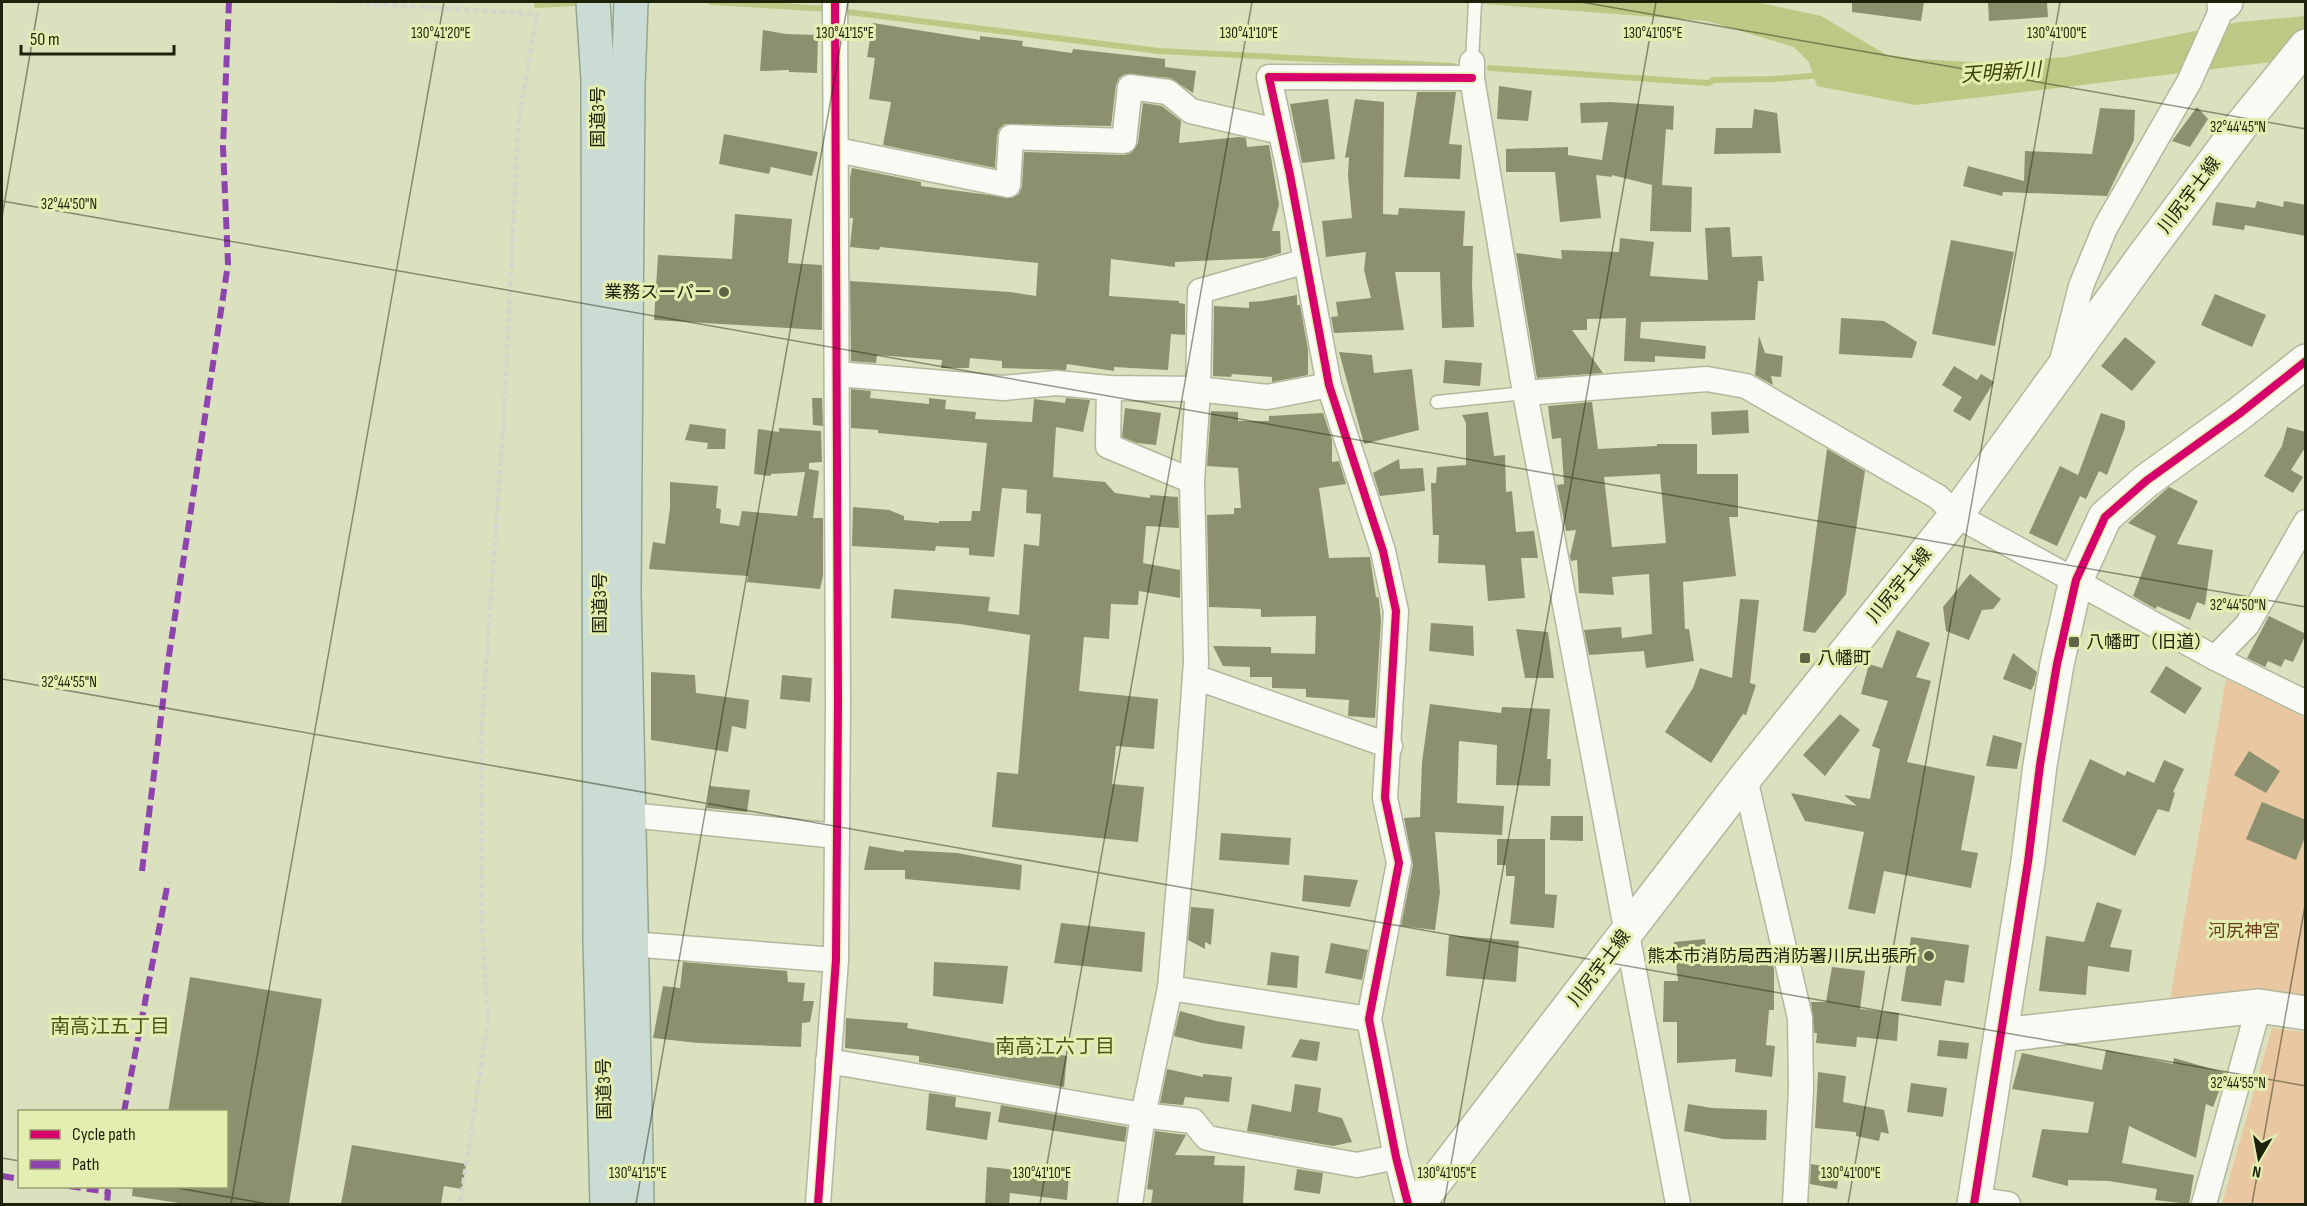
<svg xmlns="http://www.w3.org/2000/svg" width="2307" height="1206" viewBox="0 0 2307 1206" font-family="'Sofia Sans Condensed','Noto Sans JP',sans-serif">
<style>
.green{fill:#e8c7a1}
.water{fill:#bfc784}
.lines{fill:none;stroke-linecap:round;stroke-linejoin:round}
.stream{stroke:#bfc784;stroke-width:6}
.building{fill:#8c906f;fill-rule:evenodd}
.lane-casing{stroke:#b3b79d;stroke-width:15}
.street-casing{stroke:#b3b79d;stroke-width:27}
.secondary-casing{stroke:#b3b79d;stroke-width:36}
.highway-casing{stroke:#92a692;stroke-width:36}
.path{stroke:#d4d6cb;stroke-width:4;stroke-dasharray:6 3;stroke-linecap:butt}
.lane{stroke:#fafaf5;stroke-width:12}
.street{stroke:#fafaf5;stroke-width:24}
.secondary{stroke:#fafaf5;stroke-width:33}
.highway{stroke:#cadcd3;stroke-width:33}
.quiet{stroke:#8e44ad;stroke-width:6;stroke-dasharray:12 6;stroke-linecap:butt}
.cycleway-casing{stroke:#e5eeb1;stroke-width:11}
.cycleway{stroke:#d6006c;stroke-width:8}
.ticks{fill:none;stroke:#1f220a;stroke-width:1.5;stroke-opacity:0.45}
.poi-dot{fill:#616449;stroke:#e5eeb1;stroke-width:2}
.labels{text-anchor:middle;stroke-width:6;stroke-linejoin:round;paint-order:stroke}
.street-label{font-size:18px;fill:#1f220a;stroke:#e5eeb1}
.poi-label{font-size:18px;fill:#1f220a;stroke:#e5eeb1;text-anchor:end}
.park-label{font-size:18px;fill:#6c3d1a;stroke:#e5eeb1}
.water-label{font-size:20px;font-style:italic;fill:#3b4000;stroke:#e5eeb1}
.neighbourhood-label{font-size:20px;fill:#4e5319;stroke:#e5eeb1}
.ticks-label{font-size:15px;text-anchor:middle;fill:#1f220a;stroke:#e5eeb1;stroke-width:6;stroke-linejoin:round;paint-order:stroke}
</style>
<rect width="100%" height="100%" fill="#dbe0bf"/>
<g class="green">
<path d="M2226 679 2305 718V997L2169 1005Z"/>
<path d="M2272 1028 2305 1032V1204H2222Z"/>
</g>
<path class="water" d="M1459 2H1756L1821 16 1887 55 1916 59 1988 63 2066 57 2240 22 2305 16V58L1915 105 1817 86 1809 62 1794 47 1707 21Z"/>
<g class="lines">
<g class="stream">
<path d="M711 2 830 9"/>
<path d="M537 5 574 3"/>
<path d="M840 11 1159 51 1453 66"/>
<path d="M1490 68 1708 83 1714 80 1775 79 1821 75"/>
</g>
</g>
<g class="building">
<path d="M1852 2H1924L1921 21 1852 12Z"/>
<path d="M1988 2H2047L2048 17 1989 21Z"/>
<path d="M873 23 980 40V36L1023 41 1022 46 1072 53 1073 49 1165 59V67L1196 71 1193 93 1170 78 1125 74 1119 78 1116 85 1111 126 1005 124 999 129 997 136 995 168 883 145 891 102 869 99 875 58 867 57Z"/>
<path d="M763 30 786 34 818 35 817 73 789 72V70L760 71Z"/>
<path d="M1499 86 1532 91 1528 121 1497 119Z"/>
<path d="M1417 92H1456L1449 144 1462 145 1460 179 1404 177Z"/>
<path d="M1328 99 1335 159 1302 163 1290 104Z"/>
<path d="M1355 99 1384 102 1383 214 1398 215 1399 208 1465 211 1463 246H1473L1472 285 1474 327 1442 328 1440 272H1395L1404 330 1334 333 1331 317 1338 316 1336 302 1371 298 1364 270 1366 252 1326 257 1322 221 1352 218 1348 175 1349 157 1345 158Z"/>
<path d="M1610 102 1674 106 1673 130 1666 129 1662 185 1692 187 1691 232 1650 231 1652 185 1612 175V177L1596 175 1601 218 1560 222 1555 172H1506V149L1568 147V155L1602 160 1608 122 1581 123 1580 103Z"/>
<path d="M1143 103 1162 106 1181 121 1179 143 1239 137 1246 138 1247 147 1269 145 1279 205 1272 231H1280L1281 253 1264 258 1175 262V267L1111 259 1109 296 1179 301V303L1185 304V335L1171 334 1168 370 1114 367V371L1067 364 1066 370 1002 368V361L970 358 969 368H941L942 360 877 355 876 363 851 361 850 281 1010 292 1036 296 1038 263 880 247 879 250 850 247 853 218H850V178L852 168 921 182V186L1012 198 1019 194 1022 187 1024 152 1124 155 1131 153 1138 143Z"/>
<path d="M2197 107 2208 119 2190 147 2172 141Z"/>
<path d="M2100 108 2135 110 2134 140 2107 196 2003 192 2002 196 1963 186 1968 166 2024 181 2025 151 2092 154Z"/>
<path d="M1754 109 1777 113 1781 153 1714 154 1716 128H1752Z"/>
<path d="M724 134 818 152 812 176 771 167 769 174 719 164Z"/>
<path d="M2257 201 2283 207 2284 201 2306 205V236L2245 225 2244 230 2212 225 2216 202 2255 208Z"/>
<path d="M735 214 792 219 788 263 822 265V330L654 320 658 255 732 259Z"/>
<path d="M1730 227 1732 257 1762 256 1764 281H1758L1755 320 1641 322 1640 338 1706 346 1705 359 1655 356V362L1624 361 1626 318 1587 319V330H1572L1603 373 1537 378 1516 253 1562 259 1561 250 1619 252 1620 238 1654 242 1650 276 1708 280 1705 228Z"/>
<path d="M1951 240 2014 252 1995 346 1932 334Z"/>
<path d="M2215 294 2266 315 2252 347 2201 325Z"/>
<path d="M1297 295V305H1300L1308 350V375L1272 382V377L1232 374 1231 377 1213 376 1214 306 1249 308V302L1263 301Z"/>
<path d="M1841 318 1884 321 1917 342 1912 358 1839 354Z"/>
<path d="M1759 336 1765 353 1783 356 1781 377 1771 376 1773 385 1755 375Z"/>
<path d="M2125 337 2156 362 2132 391 2101 366Z"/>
<path d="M1339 352 1372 355 1374 373 1412 369 1419 430 1364 444Z"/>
<path d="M1445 360 1482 363 1480 386 1443 383Z"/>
<path d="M1954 366 1977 380 1981 374 1994 382 1970 421 1953 411 1962 397 1942 385Z"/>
<path d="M851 389 871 391 870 398 929 404V398L946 400 945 409 976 412 975 419 1032 422 1034 399 1065 403 1066 398 1090 400 1083 432 1056 427 1053 477 1105 482 1115 493 1150 498V495L1178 497 1179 528 1146 526 1143 563 1180 570V598L1139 591 1138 605 1111 604 1109 639 1084 637 1079 691 1158 699 1154 749 1116 746 1112 784 1144 787 1138 842 992 827 997 772 1018 774 1030 635 960 624 891 618 894 589 990 597 988 611 1019 615 1024 544 1039 546 1041 514 1026 513 1027 490 1002 488 994 557 969 555V548L936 546 935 551 852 546 853 507 889 510 904 516V520L939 523V521H971L972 511H980L987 443 878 433V430L851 428Z"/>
<path d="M812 398H822L823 426 813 425Z"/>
<path d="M1592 402 1598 449 1657 446V444H1697V474H1738V517H1729L1736 576 1683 582 1685 629H1689L1694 661 1646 668 1644 651 1589 655 1584 630 1621 627 1622 638 1652 634 1649 574 1612 577 1614 595 1579 593 1577 560 1571 561 1570 556 1576 530 1566 531 1557 485 1564 484 1561 438 1552 439 1548 406ZM1660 474 1666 543 1612 547 1604 477Z"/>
<path d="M1125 408 1161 413 1156 445 1137 443 1122 437Z"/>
<path d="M1748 410 1749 433 1712 435 1711 412Z"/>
<path d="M1211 411 1238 412V421H1269V416L1323 413 1332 440V462L1339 461 1346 484 1319 488 1329 558 1370 557 1376 597H1378L1379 600 1381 620 1375 718 1348 716 1349 700 1306 697V689L1272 688V677H1250V667L1223 666 1213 646 1271 647V653L1315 654 1316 616 1261 617V609L1209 607 1207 515 1234 514V508H1241L1238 468 1207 466Z"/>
<path d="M1488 412 1494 456 1505 455 1506 492 1512 491 1516 532 1534 531 1538 558H1521L1525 598 1488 601 1485 565 1438 563 1439 535H1433L1431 483H1436L1437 467 1466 465V423L1462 415Z"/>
<path d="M2101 413 2125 421V428L2107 475 2099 471 2086 499 2080 496 2057 546 2029 533 2060 466 2078 475Z"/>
<path d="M690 424 726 429 725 449H707L708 443 685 440Z"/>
<path d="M2287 427 2306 432V446L2291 470 2303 477 2293 493 2264 476 2282 446Z"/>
<path d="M779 428 821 431 822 462 809 463V469L819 471 813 518H823V575L820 589 747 582 748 576 649 569 653 542 665 544 670 508V482L718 486 716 508 721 509 720 523 739 526 742 511 797 516 805 472 771 474V476L754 474 758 429 779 432Z"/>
<path d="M1827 449 1865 471 1846 594 1815 633 1803 631Z"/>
<path d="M1399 459 1400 469 1423 468 1425 491 1380 496 1373 473Z"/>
<path d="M2169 487 2198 501 2177 544 2213 550 2205 605 2197 602 2190 620 2157 606 2156 609 2152 607 2133 596 2156 536 2128 523Z"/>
<path d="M1970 574 2001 599 1993 609 1982 610 1969 640 1946 631 1943 607Z"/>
<path d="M1740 599 1759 600 1750 683 1756 685 1746 715 1743 714 1711 763 1665 732 1693 688 1700 668 1732 678Z"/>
<path d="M2269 616 2306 634 2293 662 2285 659 2281 667 2268 661 2265 667 2247 658Z"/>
<path d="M1431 623 1473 626 1474 656 1429 651Z"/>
<path d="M1516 629 1548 632 1554 678H1525Z"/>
<path d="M1897 630 1930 643 1916 677 1931 681 1907 762 1975 776 1961 850 1978 853 1971 888 1884 871 1875 914 1848 909 1864 832 1805 821 1791 793 1857 806 1844 795 1870 799 1880 749 1872 746 1888 701 1861 694 1869 664 1882 668Z"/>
<path d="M2013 653 2037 672 2034 685 2031 690 2003 679Z"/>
<path d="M2166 666 2202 688 2185 714 2150 692Z"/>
<path d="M651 672 695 675 696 693 749 700 746 729 732 726 728 752 651 740Z"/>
<path d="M782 675 812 678 810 702 780 699Z"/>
<path d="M1430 704 1501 713 1502 707 1550 709 1547 759H1551L1550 786 1496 785 1497 745 1459 741 1457 803 1504 806 1502 835 1435 832 1440 892 1435 930 1401 926 1413 865 1404 818 1420 817 1422 762Z"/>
<path d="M1840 714 1860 730 1825 776 1803 755Z"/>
<path d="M1993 735 2022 743 2017 769 1986 766Z"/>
<path d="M2249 751 2280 771 2266 793 2234 775Z"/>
<path d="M2090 759 2125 776 2127 771 2154 783 2164 760 2184 769 2173 792 2175 793 2169 812 2158 809 2135 856 2062 821Z"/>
<path d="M710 786 750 790 747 812 707 808Z"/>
<path d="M2262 802 2306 820V834L2296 860 2246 839Z"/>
<path d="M1551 816H1583V841L1550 840Z"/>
<path d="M1221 833 1291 838 1289 865 1219 860Z"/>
<path d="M1497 839H1545V894L1557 895 1554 928 1510 924 1515 876H1506V865H1497Z"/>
<path d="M869 846 904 852V850L957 853 1022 865 1020 890 905 879V870H864Z"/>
<path d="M1304 875 1358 880 1350 907 1302 901Z"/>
<path d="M2097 902 2122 910 2110 947 2132 950 2129 972 2088 966 2086 995 2039 991 2046 936 2084 942Z"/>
<path d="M1191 907 1214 909 1211 945 1205 942V949L1188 940Z"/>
<path d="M1061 923 1145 932 1142 972 1054 963Z"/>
<path d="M1449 935 1519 941 1516 982 1446 976Z"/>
<path d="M1911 937 1969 945 1964 983 1945 980 1941 1006 1901 1001Z"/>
<path d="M1705 939 1706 949 1748 951V955L1772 959 1774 970V1010H1769L1766 1045 1775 1046 1772 1077 1735 1072 1736 1059 1677 1063V1022H1663L1664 981H1678L1674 942Z"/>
<path d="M1331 943 1368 950 1362 980 1325 973Z"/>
<path d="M1271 952 1299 956 1297 988 1267 985Z"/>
<path d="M683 962 787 971 788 982 805 983 803 1001H814L810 1022 802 1023 801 1047 698 1043 653 1038 663 986 680 988Z"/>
<path d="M934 962 1008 966 1003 1004 933 996Z"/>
<path d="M1832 967 1865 971 1860 1009 1899 1013 1897 1041 1857 1037 1856 1047 1816 1043 1817 1033H1814L1811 1002H1826Z"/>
<path d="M190 977 322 999 289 1204H186L132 1196 133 1186H226V1112H168Z"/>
<path d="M1180 1011 1216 1021 1245 1026 1242 1049 1202 1043 1174 1036Z"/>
<path d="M846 1018 908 1023 907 1028 1067 1056 1064 1087 919 1062V1056L845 1048Z"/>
<path d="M1300 1039 1320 1042 1317 1061 1291 1057Z"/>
<path d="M1939 1040 1969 1043 1967 1059 1937 1056Z"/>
<path d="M2106 1050 2173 1064 2174 1058 2226 1073 2213 1107 2206 1104 2196 1158 2129 1126 2122 1163 2194 1175 2189 1204 2155 1200 2157 1189 2109 1181 2068 1180V1186L2032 1177 2042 1129 2088 1133 2094 1102 2012 1089 2022 1053 2102 1070Z"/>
<path d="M1167 1069 1203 1077V1074L1232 1077 1229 1102 1185 1097 1183 1105 1160 1103Z"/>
<path d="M1818 1072 1846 1076 1843 1102 1884 1110 1889 1134 1881 1132 1879 1141 1856 1136V1132L1815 1128Z"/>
<path d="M1911 1083 1947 1088 1943 1117 1907 1112Z"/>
<path d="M1295 1084 1321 1088 1318 1112 1342 1118 1352 1142 1333 1146 1247 1131 1252 1104 1291 1112Z"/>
<path d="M929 1093 956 1097 955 1107 991 1112 987 1140 926 1130Z"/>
<path d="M1688 1104 1712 1108 1767 1110 1766 1140 1723 1139 1684 1131Z"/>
<path d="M1001 1105 1127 1127 1125 1142 998 1122Z"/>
<path d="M1155 1131 1186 1135 1175 1155 1215 1156 1214 1165 1245 1166 1243 1204H1151L1153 1190 1147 1189Z"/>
<path d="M352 1145 466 1164 462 1189 444 1186 441 1204H341Z"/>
<path d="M1811 1164 1840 1169 1837 1189 1810 1184Z"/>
<path d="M987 1167 1069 1175 1067 1200 1010 1193 1009 1204H985Z"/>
<path d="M1297 1169 1323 1173 1320 1194 1294 1190Z"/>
</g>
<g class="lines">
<defs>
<g id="lane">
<path d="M1472 62 1475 2"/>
<path d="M1437 402 1525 393"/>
</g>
<g id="street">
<path d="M1472 62V78L1525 393 1678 1204"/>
<path d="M837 150 1008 185 1011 137 1124 141 1130 87 1168 92 1191 111 1281 132"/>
<path d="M2062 361 2081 286 2105 228 2189 82 2224 4"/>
<path d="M838 374 1003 388 1057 383 1109 388 1198 389 1267 397 1329 385"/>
<path d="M1109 388 1108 446 1192 481"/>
<path d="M1525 393 1707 379 1746 386 1938 497 1956 515 2215 658 2306 703"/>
<path d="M2215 658 2247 625 2306 522"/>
<path d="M1195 677 1390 746"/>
<path d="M1745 778 1800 1018 1801 1090 1795 1204"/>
<path d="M630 815 837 836"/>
<path d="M617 943 836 960"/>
<path d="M1170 988 1369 1019"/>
<path d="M828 1061 1143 1115 1193 1121 1207 1138 1357 1165 1396 1157"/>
<path d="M1975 1199 2008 1204"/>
<path d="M818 1204 836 960 838 703 835 2"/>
<path d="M1130 1204 1143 1115 1170 988 1185 814 1196 662 1192 481 1198 389 1200 291 1306 261"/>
<path d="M1408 1204 1396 1157 1369 1019 1399 863 1385 798 1396 611 1383 551 1329 385 1290 175 1269 77 1472 78"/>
<path d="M2204 1204 2259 1006"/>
</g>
<g id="secondary">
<path d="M2224 4 2226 2"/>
<path d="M2001 1035 2259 1006 2306 1013"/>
<path d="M1418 1204 1745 778 1956 515 2146 253 2240 127 2306 46"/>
<path d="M1974 1204 2028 862 2040 765 2057 664 2076 580 2105 517 2146 481 2239 414 2306 361"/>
</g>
<g id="highway">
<path d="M593 2 598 80 600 942 607 1204"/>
<path d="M631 2 628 85 624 593 637 1204"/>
</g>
</defs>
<use href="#lane" class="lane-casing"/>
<use href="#street" class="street-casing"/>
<use href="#secondary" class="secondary-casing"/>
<use href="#highway" class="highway-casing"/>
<path class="path" d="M338 2 537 14 518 125 504 416 481 736 482 925 488 1022 460 1204"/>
<use href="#lane" class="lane"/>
<use href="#street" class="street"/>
<use href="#secondary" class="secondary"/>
<use href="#highway" class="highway"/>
<g class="quiet">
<path d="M142 871 167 669 228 264 223 147 229 2"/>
<path d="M124 1112 168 882"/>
<path d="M2 1176 20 1179"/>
<path d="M69 1186 108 1192 107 1204"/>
</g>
<defs>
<g id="cycleway">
<path d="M818 1204 836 960 838 703 835 2"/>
<path d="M1408 1204 1396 1157 1369 1019 1399 863 1385 798 1396 611 1383 551 1329 385 1290 175 1269 77 1472 78"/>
<path d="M1974 1204 2028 862 2040 765 2057 664 2076 580 2105 517 2146 481 2239 414 2306 361"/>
</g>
</defs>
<use href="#cycleway" class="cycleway-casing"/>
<use href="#cycleway" class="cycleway"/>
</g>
<path class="ticks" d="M1581 2 2306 129M2 201 2306 607M2 217 39 2M2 679 2306 1086M2 1158 20 1161M166 1186 268 1204M231 1204 444 2M636 1204 848 2M1040 1204 1252 2M1444 1204 1656 2M1848 1204 2060 2M2252 1204 2306 900"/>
<g class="poi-dot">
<circle cx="724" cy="292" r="6"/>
<rect x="2068" y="636" width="12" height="12" rx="3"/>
<rect x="1799" y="652" width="12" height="12" rx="3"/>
<circle cx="1929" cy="956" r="6"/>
</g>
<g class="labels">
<g class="street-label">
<text transform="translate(598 117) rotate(-90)" y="6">国道3号</text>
<text transform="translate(2189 195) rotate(-53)" y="6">川尻宇土線</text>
<text transform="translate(1899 585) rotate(-51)" y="6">川尻宇土線</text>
<text transform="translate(600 603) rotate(-90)" y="6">国道3号</text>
<text transform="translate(1599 968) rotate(-53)" y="6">川尻宇土線</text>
<text transform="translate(604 1089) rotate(-91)" y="6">国道3号</text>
</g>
<g class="poi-label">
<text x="712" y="298">業務スーパー</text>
<text x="2086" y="648" text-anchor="start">八幡町（旧道）</text>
<text x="1817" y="664" text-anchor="start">八幡町</text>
<text x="1917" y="962">熊本市消防局西消防署川尻出張所</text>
</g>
<g class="park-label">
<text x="2244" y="937">河尻神宮</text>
</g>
<g class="water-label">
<text transform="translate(2001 72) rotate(-4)" y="7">天明新川</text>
</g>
<g class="neighbourhood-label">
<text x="110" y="1033">南高江五丁目</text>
<text x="1055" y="1053">南高江六丁目</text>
</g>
</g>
<g class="ticks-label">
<text x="441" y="38">130°41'20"E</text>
<text x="845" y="38">130°41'15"E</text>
<text x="1249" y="38">130°41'10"E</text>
<text x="1653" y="38">130°41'05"E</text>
<text x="2057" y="38">130°41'00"E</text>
<text x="2238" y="132">32°44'45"N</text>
<text x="69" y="209">32°44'50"N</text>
<text x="2238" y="610">32°44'50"N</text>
<text x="69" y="687">32°44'55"N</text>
<text x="2238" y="1088">32°44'55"N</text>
<text x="638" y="1178">130°41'15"E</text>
<text x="1042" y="1178">130°41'10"E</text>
<text x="1447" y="1178">130°41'05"E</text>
<text x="1851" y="1178">130°41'00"E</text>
</g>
<rect width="2307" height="1206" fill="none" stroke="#1f220a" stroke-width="6"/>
<rect x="18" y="1110" width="210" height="78" fill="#e5eeb1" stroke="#969c6e" stroke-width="1.5"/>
<rect x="30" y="1130" width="30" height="9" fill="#d6006c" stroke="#969c6e" stroke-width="1.5"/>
<text x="72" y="1140" font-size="18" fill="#1f220a">Cycle path</text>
<rect x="30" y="1160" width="30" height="9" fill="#8e44ad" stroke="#969c6e" stroke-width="1.5"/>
<text x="72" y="1170" font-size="18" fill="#1f220a">Path</text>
<g transform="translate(2259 1158) rotate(190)" stroke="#e5eeb1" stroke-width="4.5" paint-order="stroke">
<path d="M0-4.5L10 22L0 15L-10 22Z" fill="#1f220a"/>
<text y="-9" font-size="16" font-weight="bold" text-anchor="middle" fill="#1f220a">N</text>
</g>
<path d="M21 45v9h153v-9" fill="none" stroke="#1f220a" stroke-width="3"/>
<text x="30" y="45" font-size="18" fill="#1f220a" stroke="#e5eeb1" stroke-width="4.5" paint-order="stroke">50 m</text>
</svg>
